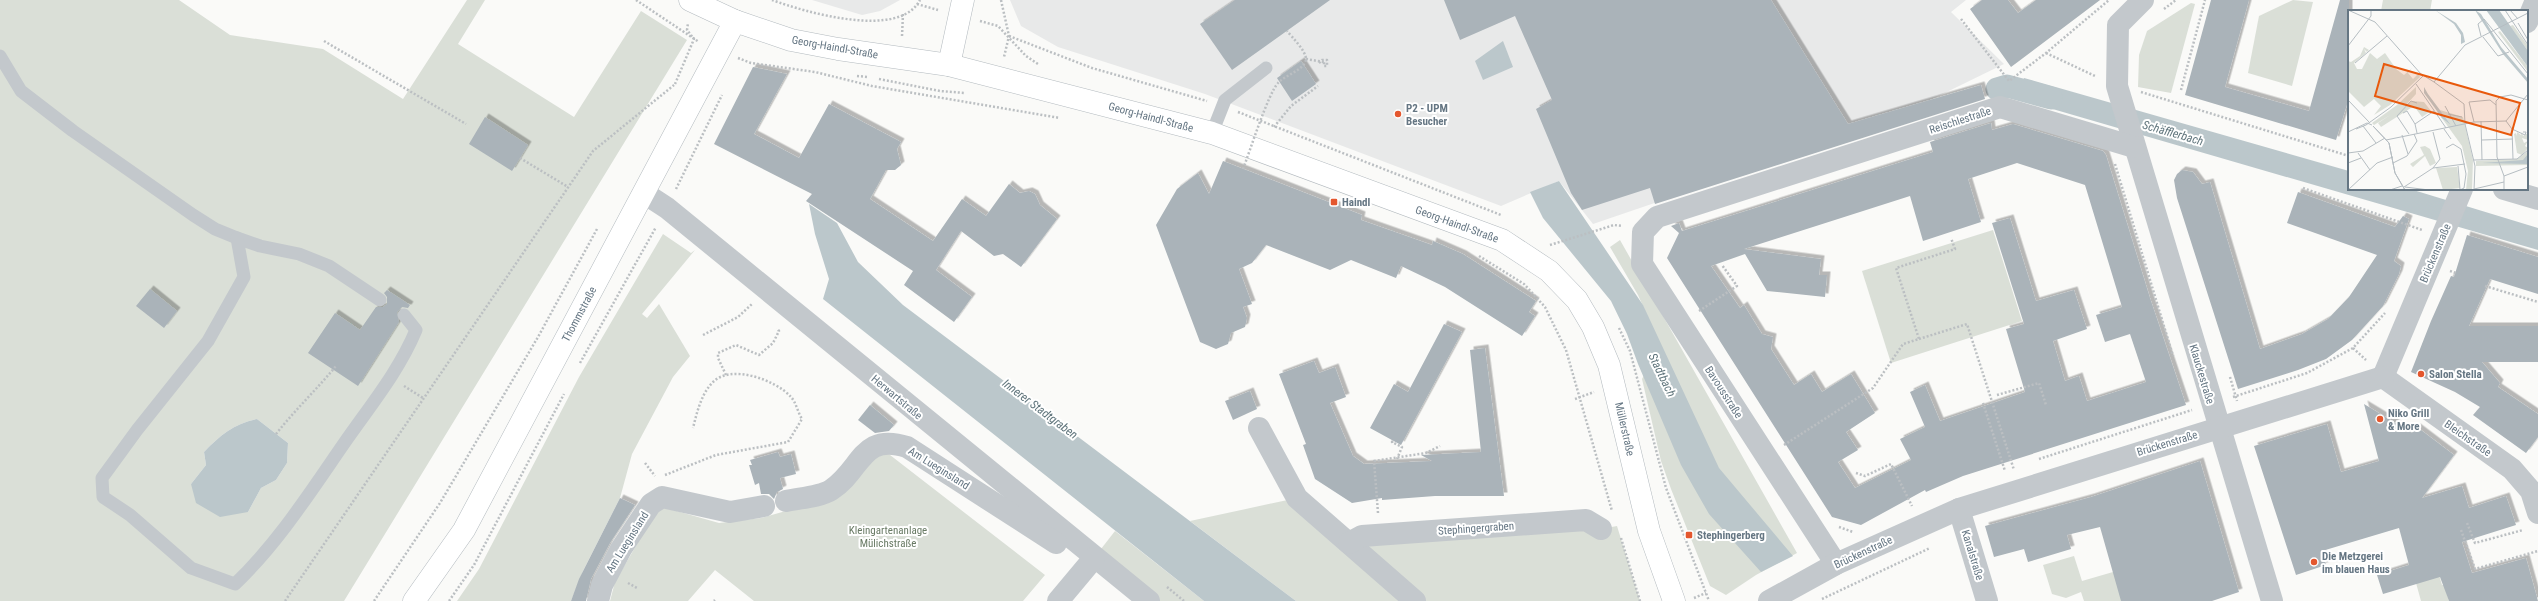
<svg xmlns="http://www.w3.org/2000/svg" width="2538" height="601" viewBox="0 0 2538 601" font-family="'Roboto Condensed',sans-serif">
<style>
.built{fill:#e8e9e9}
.green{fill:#dadfd7;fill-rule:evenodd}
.water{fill:#bbc7cb}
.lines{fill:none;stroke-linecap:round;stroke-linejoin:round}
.canal{stroke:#bbc7cb;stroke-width:23}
.building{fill:#aab3b9;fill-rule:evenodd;filter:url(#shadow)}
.secondary-casing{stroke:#b3babf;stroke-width:23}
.path{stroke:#bbbfc2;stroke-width:2.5;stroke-dasharray:2 2;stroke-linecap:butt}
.lane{stroke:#c3c8cc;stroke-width:13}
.street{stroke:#c3c8cc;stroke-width:22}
.secondary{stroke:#fff;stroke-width:22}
.path-bridge{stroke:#bbbfc2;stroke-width:2.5;stroke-dasharray:2 2;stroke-linecap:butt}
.poi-dot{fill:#e4572e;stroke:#fff;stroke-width:1.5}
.labels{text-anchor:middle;stroke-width:4;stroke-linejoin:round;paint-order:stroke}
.street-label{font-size:11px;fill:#657683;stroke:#fff}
.poi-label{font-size:11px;font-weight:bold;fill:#657683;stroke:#fff;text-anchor:start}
.park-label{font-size:11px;fill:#687a64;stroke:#fff}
.water-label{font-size:12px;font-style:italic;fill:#60757c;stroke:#fff}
.inset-road{fill:none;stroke:#b5bdc2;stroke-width:1}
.view{fill:#e8590c;fill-opacity:0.15;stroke:#e8590c;stroke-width:2}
.inset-edge{fill:none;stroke:#657683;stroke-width:2}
</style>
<defs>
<filter id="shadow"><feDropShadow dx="3.5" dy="-3.5" stdDeviation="0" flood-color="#0004"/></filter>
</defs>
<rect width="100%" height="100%" fill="#fafaf8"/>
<g class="built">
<path d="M812 0H900L880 11 862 15Z"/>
<path d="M1010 0H1966L1951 12 2004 64 1869 130 1593 224 1559 181 1501 206 1205 94 1058 47 1021 26Z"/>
</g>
<g class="green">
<path d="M0 0H179L230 35 323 49 403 99 467 0H485L458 44 574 117 641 11 687 40 344 601H0ZM257 419 288 443 287 463 276 480 261 488 248 512 191 484 206 465 204 452C219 436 235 423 257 419Z"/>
<path d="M2293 0 2313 2 2292 86 2248 73 2259 16Z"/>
<path d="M2383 0H2432L2430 11H2381Z"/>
<path d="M2191 3 2195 4 2171 93 2138 87 2139 55 2147 31Z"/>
<path d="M1993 230 2022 321 1891 363 1862 271Z"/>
<path d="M663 234 691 253 695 250 642 314 647 318 659 304 690 356 673 377 632 454 620 498 583 571 571 601H457L479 569 579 377Z"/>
<path d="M1620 240 1797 553 1756 575 1726 595 1710 586 1671 489 1661 461 1642 379 1660 344 1638 295 1610 247Z"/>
<path d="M881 448 1045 575 1023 601H754L715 570 688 601H610L615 582 659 506 719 523 761 518 835 497Z"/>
<path d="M1297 498 1349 543 1601 529 1617 526 1640 601H1296L1190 521Z"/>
<path d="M1115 531 1204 601H1149L1094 558Z"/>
<path d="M2429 541 2442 585H2444L2449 601H2421L2411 565Z"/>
<path d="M2074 556 2082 581 2113 572 2138 601H2084L2081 592 2066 598 2052 594 2043 565Z"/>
</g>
<g class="water">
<path d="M1503 41 1513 67 1483 80 1475 61Z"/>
<path d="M2024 78 2349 171V189H2410L2538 228V250L2018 99Z"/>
<path d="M1559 181 1643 305 1719 468 1793 556 1761 572 1709 514 1681 465 1638 364 1627 334 1611 301 1543 218 1530 192Z"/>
<path d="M809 204 837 223 858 262 903 305 1296 601H1204L823 299 829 279 815 234Z"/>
<path d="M257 419 288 443 287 463 276 480 261 488 248 512 220 517 196 503 191 484 206 465 204 452C219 436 235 423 257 419Z"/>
</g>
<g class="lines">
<path class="canal" d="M1997 89 2007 86 2051 98"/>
</g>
<g class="building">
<path d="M1235 0H1330L1232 70 1200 24Z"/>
<path d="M1444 0H1771L1848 124 1981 85 1985 99 1655 204 1650 188 1582 210 1571 193 1536 109 1552 100 1515 16 1460 40Z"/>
<path d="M1982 0H2008L2018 13 2036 0H2100L2011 67 1970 9Z"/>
<path d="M2211 0H2249L2225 87 2309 111 2340 0H2349V98L2336 140 2185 95Z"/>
<path d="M1301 61 1316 84 1292 101 1277 78Z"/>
<path d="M753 67 787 74 754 134 799 158 829 104 901 142 897 149 901 165 895 170H886L870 199 933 241 962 199 986 216 1009 184 1020 193 1029 191 1035 194 1040 205 1057 219 1021 267 1003 254 994 256 961 231 936 270 972 297 954 322 904 285 913 271 806 201 812 194 714 144Z"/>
<path d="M485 117 528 145 512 171 469 144Z"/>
<path d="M1991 123 1992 130 2013 124 2103 151 2106 155 2150 298 2186 405 1963 476 1926 492 1925 490 1861 525 1832 517 1667 258 1679 233 1671 226 1679 223 1682 231 1933 152 1930 142ZM2017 163 2085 185 2122 307 2096 315 2105 342 2130 334 2146 382 2087 401 2079 376 2065 381 2053 341 2087 329 2074 290 2036 301 2010 218 1992 223 2024 324 2006 329 2025 392 1940 421 1925 385 1910 392 1925 427 1900 439 1911 460 1855 488 1838 462 1858 450 1846 432 1875 413 1851 374 1822 392 1811 374 1794 385 1771 349 1773 337 1762 334 1744 305 1740 308 1711 266 1745 254 1767 291 1825 297 1827 275H1819L1821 259 1744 249 1910 196 1923 241 1981 222 1968 179Z"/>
<path d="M1223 161 1362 215 1361 220 1432 245 1433 241 1463 254 1536 301 1529 312 1535 316 1522 336 1445 287 1401 266 1396 278 1351 260 1330 270 1266 245 1252 263 1239 269 1252 304 1243 307 1247 318 1245 327 1231 333 1228 344 1216 349 1200 342 1156 225 1177 189 1198 173 1209 194Z"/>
<path d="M2182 170 2193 172 2202 184 2210 182 2260 349 2302 334 2328 319 2349 297 2377 255 2287 223 2298 192 2395 227 2403 216 2409 219 2394 261 2401 266 2399 274 2383 306 2352 340 2326 359 2298 370 2238 389 2177 198 2174 180 2177 174Z"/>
<path d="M2467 235 2538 257V294L2490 279 2469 326H2538V362H2482L2500 383 2498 387 2538 414V437L2526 453 2473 415 2480 407 2455 392 2411 372 2431 321 2451 276 2454 277Z"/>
<path d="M150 289 177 311 164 328 136 306Z"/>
<path d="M387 290 410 305 408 308 402 307 397 312 399 322 358 386 308 353 335 313 360 330 376 307H383L387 304V297L384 293Z"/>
<path d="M1444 324 1462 332 1401 445 1370 428 1394 384 1408 392Z"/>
<path d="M1485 348 1504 496H1435L1382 500V498L1352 503 1315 479 1303 445 1306 444 1279 374 1314 361 1319 373 1335 367 1346 397 1330 403 1353 456 1364 464 1432 461 1421 455 1481 452 1470 350Z"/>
<path d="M1250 391 1257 409 1233 420 1225 401Z"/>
<path d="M2364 404 2412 433 2417 427 2454 455 2422 498 2462 486 2469 508 2506 496 2516 525 2462 542 2472 573 2526 558 2538 601H2449L2440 577 2383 594 2377 575 2409 565 2399 528 2322 551 2326 565 2296 575 2254 446 2327 424 2341 472 2379 461Z"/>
<path d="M870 405 894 425 889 431 875 433 858 420Z"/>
<path d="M778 452 780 457 791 454 796 474 780 478 783 489 777 492 774 499 769 494H761L759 483 755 485 749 465H752L750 460Z"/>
<path d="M2200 461 2239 592 2212 601H2121L2100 527 2067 535 2071 549 2028 562 2024 549 1994 557 1985 526 2091 497Z"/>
<path d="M620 498 635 505 610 543 591 579 586 601H571L579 579Z"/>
</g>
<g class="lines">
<defs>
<g id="secondary">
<path d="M690 0 735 21 791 40 838 49 949 65 1212 133 1502 240 1549 271 1577 300 1593 327 1609 365 1649 531 1674 601"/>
<path d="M949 65 963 0"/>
<path d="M414 601 464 530 735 21"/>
</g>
</defs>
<use href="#secondary" class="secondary-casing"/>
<g class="path">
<path d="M636 0 699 42"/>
<path d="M772 0C805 12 899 40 920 0"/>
<path d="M1001 0 1009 36 1004 57"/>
<path d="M917 4 938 10"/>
<path d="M2164 9 2176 0"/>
<path d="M1961 19 2009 81 2046 53 2109 0"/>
<path d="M980 21 998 26 1026 56 1038 64"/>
<path d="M902 36 903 14"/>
<path d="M1009 36 1092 68 1207 101"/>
<path d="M324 41 466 124"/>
<path d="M2046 53 2095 76"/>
<path d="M738 58 751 63 815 72 872 86 1060 118"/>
<path d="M1319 63 1322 60H1327V66H1324V62"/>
<path d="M857 76 868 77"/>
<path d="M879 79 940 91 965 93"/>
<path d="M675 84 694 39 687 30 688 23"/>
<path d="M2181 90 2205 0"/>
<path d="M2141 92 2349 156"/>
<path d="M1238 112 1501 215"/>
<path d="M1274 127 1291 106 1318 86"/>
<path d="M520 158 568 187"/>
<path d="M2115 164 2173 356"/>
<path d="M2303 188 2422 230"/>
<path d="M676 189 722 95"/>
<path d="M1550 245 1614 225 1622 226"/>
<path d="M1479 256 1524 284 1545 307 1566 350 1612 511"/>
<path d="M2450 271 2456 273"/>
<path d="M2485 286 2538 302"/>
<path d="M1699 311 1737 286 1722 265"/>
<path d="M1619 328 1630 351 1666 488 1709 601"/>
<path d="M703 335 738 317 752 304"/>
<path d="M1919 339 1967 324 2014 470"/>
<path d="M2353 348 2366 360"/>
<path d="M580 363 656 227"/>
<path d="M726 375 718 358V353L736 345 759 355 773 343 779 331 777 328"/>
<path d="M2230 377 2237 401"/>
<path d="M404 386 423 398"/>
<path d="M1997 395 2039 383 2046 405"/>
<path d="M2233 397 2307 373 2353 348 2385 313"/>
<path d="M1575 399 1594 392"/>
<path d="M1983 403 2005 471"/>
<path d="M276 434C295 410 317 389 336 366"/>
<path d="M1393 441 1392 442 1402 447 1397 459"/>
<path d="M1784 445 1873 388 1903 344 1919 339 1896 268 1955 249 1951 238"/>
<path d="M2039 459 2192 410"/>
<path d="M645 463 655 476"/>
<path d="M1856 473 1865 476 1891 464 1912 506"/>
<path d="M665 475 716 455 788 442 802 419C798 413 796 402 791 397 776 380 730 363 712 383 701 395 697 412 693 428"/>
<path d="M1378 513 1374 461 1426 453 1440 446"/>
<path d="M2467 523 2475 543 2523 530"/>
<path d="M1839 527 1853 532"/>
<path d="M2461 530 2475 569 2538 551"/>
<path d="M1621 538 1640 601"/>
<path d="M628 583 637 588"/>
<path d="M1167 587 1184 601"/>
<path d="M1694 598 1706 593"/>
<path d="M1822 599 1930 548"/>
<path d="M285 601 593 151 674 85"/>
<path d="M374 601 440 503 538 337 597 229"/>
<path d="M449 601 474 565 564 394"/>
<path d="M714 601 715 600"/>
</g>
<g class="lane">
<path d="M0 56 21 91 73 131 193 215 215 229 237 238 260 246 299 254 329 266 380 300"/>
<path d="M1212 133 1225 100 1266 68"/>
<path d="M237 238 244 277 208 341 137 430 102 478 103 497 130 515 191 568 235 584C278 543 311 491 345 442 370 406 399 371 416 330L404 315"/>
</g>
<g class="street">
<path d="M2143 0 2118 25 2117 86 2272 601"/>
<path d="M2527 22 2536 0"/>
<path d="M2504 189 2538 199"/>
<path d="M644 193 667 208 1149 601"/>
<path d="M2383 377 2512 469 2531 491 2538 513"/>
<path d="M2383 377 2462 189"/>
<path d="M1259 428 1297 498 1415 601"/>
<path d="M786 501C799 498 820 497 831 490 862 470 861 432 907 447L1056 543"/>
<path d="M1959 509 1987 601"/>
<path d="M1349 543 1362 536 1586 520 1601 529"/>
<path d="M1836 564 1642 264 1643 232 1657 217 2000 107 2134 147"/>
<path d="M598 601 602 585 621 549 651 504 662 497 730 512 764 506"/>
<path d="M1058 601 1094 558"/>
<path d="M1769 601 1836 564 1959 509 2383 377"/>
</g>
<use href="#secondary" class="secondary"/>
<g class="path-bridge">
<path d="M1306 59 1324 62"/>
<path d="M1243 169C1250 151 1268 94 1278 83 1285 75 1305 70 1306 59 1306 51 1292 37 1287 31"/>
</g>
</g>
<g class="poi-dot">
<circle cx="1398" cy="114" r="4"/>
<rect x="1330" y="198" width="8" height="8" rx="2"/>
<circle cx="2421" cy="374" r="4"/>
<circle cx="2380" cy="419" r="4"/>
<rect x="1685" y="531" width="8" height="8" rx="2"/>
<circle cx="2314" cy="562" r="4"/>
</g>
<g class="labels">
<g class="street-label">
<text transform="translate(835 47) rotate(10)" y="4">Georg-Haindl-Straße</text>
<text transform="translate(1151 117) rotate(15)" y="4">Georg-Haindl-Straße</text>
<text transform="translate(1960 120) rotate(-18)" y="4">Reischlestraße</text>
<text transform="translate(1457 224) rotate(20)" y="4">Georg-Haindl-Straße</text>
<text transform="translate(2435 253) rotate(-67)" y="4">Brückenstraße</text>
<text transform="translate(579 314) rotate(-62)" y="4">Thommstraße</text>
<text transform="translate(2202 374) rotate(73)" y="4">Klauckestraße</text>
<text transform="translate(1724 392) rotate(57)" y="4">Bavousstraße</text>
<text transform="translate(897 397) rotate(40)" y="4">Herwartstraße</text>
<text transform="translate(1625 429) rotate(77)" y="4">Müllerstraße</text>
<text transform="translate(2468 438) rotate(35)" y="4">Bleichstraße</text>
<text transform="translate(2167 443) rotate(-17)" y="4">Brückenstraße</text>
<text transform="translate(939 468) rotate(32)" y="4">Am Lueginsland</text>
<text transform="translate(1476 528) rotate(-4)" y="4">Stephingergraben</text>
<text transform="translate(627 542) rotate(-58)" y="4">Am Lueginsland</text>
<text transform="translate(1863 552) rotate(-25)" y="4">Brückenstraße</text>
<text transform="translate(1973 555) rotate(73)" y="4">Kanalstraße</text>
</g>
<g class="poi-label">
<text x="1406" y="112">P2 - UPM<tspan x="1406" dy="13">Besucher</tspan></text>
<text x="1342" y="206">Haindl</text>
<text x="2429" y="378">Salon Stella</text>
<text x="2388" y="417">Niko Grill<tspan x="2388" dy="13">&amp; More</tspan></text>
<text x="1697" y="539">Stephingerberg</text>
<text x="2322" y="560">Die Metzgerei<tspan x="2322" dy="13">im blauen Haus</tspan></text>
</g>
<g class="park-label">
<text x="888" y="534">Kleingartenanlage<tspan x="888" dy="13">Mülichstraße</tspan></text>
</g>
<g class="water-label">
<text transform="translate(2173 133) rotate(16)" y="4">Schäfflerbach</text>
<text transform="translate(1662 375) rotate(64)" y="4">Stadtbach</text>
<text transform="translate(1040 409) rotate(37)" y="4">Innerer Stadtgraben</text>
</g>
</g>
<g transform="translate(2348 10)">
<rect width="180" height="180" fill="#fafaf8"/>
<path d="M165 15 180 36V41L162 16ZM152 21 180 57V62L150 22ZM16 37 21 40 19 42 16 39 18 43 6 53 9 59H14L22 43 29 49 37 43 48 59 56 65 64 58 60 63 65 69 70 64 72 67 42 95 26 105 33 96 26 89 16 97 0 81V51L3 52 12 46ZM68 77V84L57 96 26 115 24 113 49 95ZM64 91 76 92 83 101 74 107 66 96 33 117 30 113ZM88 100 103 115 92 100 115 107 125 150 124 180H118L120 161 114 136ZM169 122 173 125 174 122 175 126 180 123V130L174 128 176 133 180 131 177 136 180 138 174 145 169 143 166 124 168 123 169 126ZM77 136 82 139 88 153 82 156 77 146 65 157 62 154 76 145 72 137ZM180 141V155L128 156V151L169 149ZM109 157 112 178 95 180 88 158Z" fill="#dadfd7"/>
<path d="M87 0 108 13 115 23 117 32 113 34V25L106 14ZM127 0 133 4 153 37 180 69V73L155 44ZM138 0H151L180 41V57ZM76 77 80 84 103 115 94 108 76 83ZM180 144V154L134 153 175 150Z" fill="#bbc7cb"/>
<path class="inset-road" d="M0 0 27 12 73 64 86 72 117 35 180 3M157 0 180 35M162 0 170 9M170 13 180 30M133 26 130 14 136 9 180 64M135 27 150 46 161 42M0 36 23 6V0M7 53 39 26M86 72 116 94 117 114 127 156 126 180M68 74 98 118M0 90 21 112M97 96 108 116M55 103 59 101 67 114 69 123M100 104 114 107M133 111 134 150M158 111 164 119 165 149M158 111 180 84M126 112 121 92 142 90 148 95M67 114 86 101M15 116 28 133M25 116 41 133 47 163 57 180M25 116 41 133 47 163 57 180M8 119 18 115 43 97 75 66M96 119 103 129M164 119 177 125 178 122H175M0 122 19 113 24 115M61 124 49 106 63 91 69 93M54 125 60 144M38 130 126 112 158 111M134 130 165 129M98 138 105 134 113 139 118 164 116 178 112 180M0 143 15 141 37 128M10 143 22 160M126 150 169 149 180 140M0 153 13 148M45 153 59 146 69 131 66 124M110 156 112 179M85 158 117 154M156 166 180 157M56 177 85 158 92 149 85 122M57 177 81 180M126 179 156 172M0 180 29 153 45 147M42 180 54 176M156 180V166L149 147 148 91 152 87 163 85 180 90"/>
<path class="view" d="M36 54 172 93 163 125 27 86Z"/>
<rect width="180" height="180" class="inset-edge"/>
</g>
</svg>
